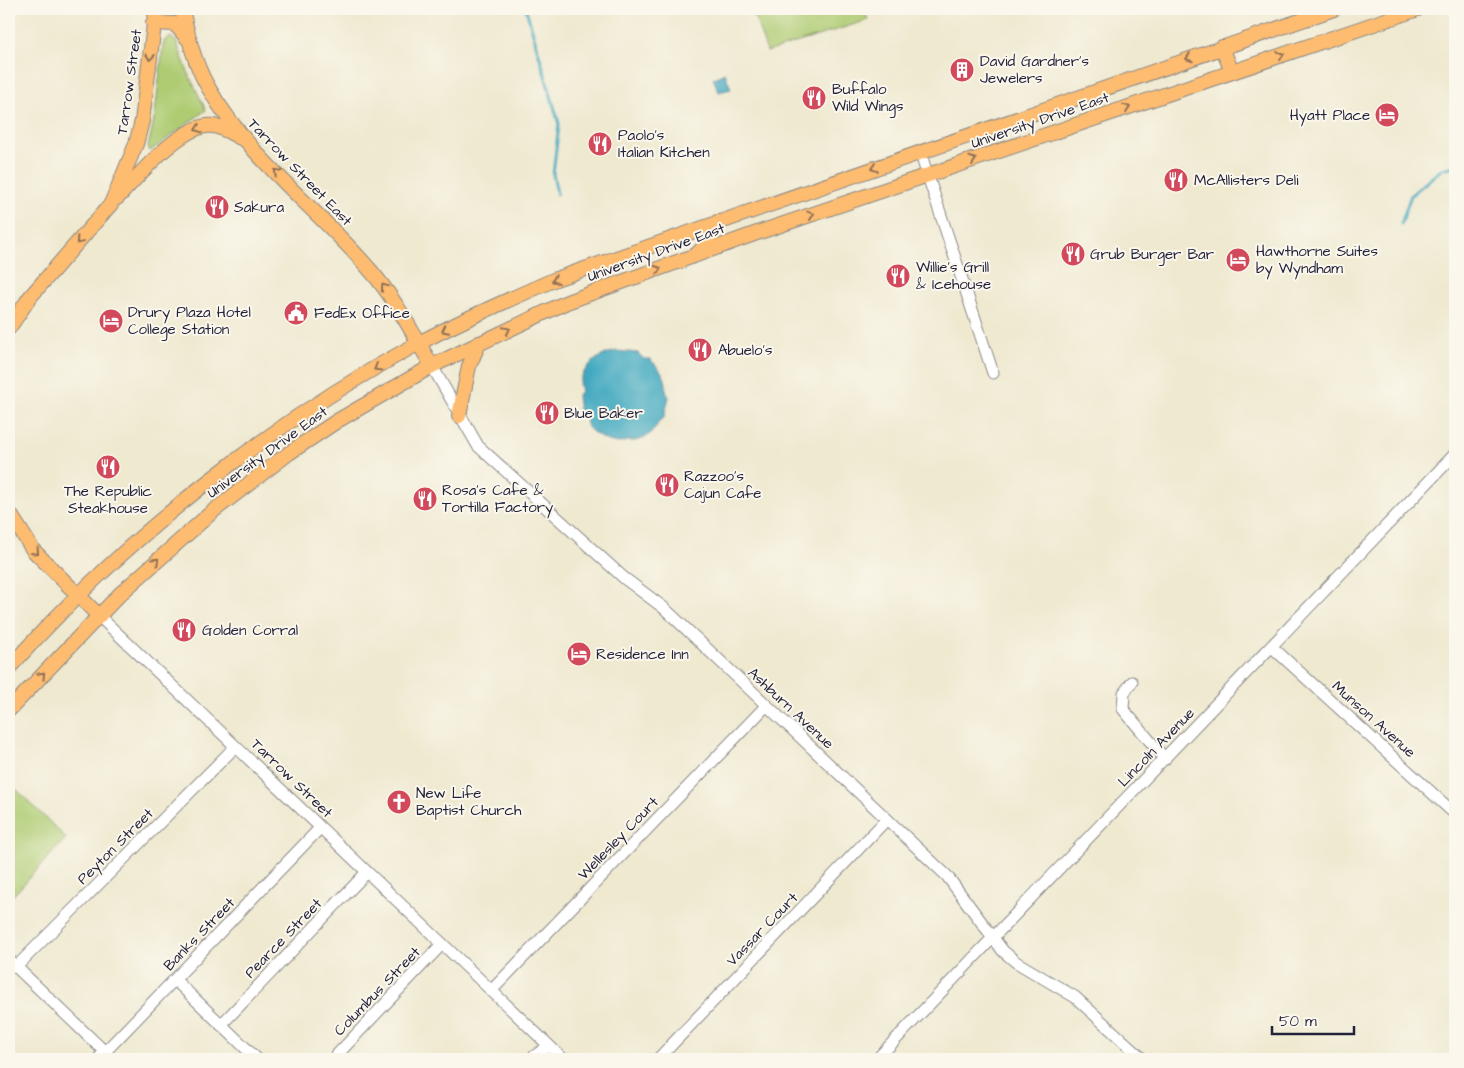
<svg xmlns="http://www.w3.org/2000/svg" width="1464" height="1068" viewBox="0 0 1464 1068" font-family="'Architects Daughter',sans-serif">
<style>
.green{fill:#afcc73;stroke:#687757}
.water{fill:#40a8c0;stroke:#31657e}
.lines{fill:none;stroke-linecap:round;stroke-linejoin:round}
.stream{stroke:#40a8c0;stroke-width:3}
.minor-casing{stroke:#888686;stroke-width:13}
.major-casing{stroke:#888686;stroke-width:16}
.minor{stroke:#fff;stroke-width:11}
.major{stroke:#fdbc70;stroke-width:14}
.oneway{stroke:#906f56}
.labels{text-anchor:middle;stroke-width:4;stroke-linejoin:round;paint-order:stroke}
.poi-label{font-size:15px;fill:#22223b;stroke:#fbf7ec;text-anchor:start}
.street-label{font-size:15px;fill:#22223b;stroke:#fbf7ec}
</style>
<rect width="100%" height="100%" fill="#fbf7ec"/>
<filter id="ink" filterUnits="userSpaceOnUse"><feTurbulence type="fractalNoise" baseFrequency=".02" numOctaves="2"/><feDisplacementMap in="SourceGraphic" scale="10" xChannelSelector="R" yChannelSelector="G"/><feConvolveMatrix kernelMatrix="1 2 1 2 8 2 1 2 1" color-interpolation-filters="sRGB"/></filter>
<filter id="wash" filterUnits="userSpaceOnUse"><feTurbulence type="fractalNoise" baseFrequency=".0096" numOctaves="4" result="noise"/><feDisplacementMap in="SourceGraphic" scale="20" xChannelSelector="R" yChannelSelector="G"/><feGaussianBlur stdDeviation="1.12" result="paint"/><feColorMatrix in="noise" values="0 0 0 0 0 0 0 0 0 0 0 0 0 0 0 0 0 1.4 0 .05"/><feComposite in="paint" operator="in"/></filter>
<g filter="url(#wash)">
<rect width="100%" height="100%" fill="#efe9d0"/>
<g class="green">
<path d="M752 9H864L868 20 767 52Z"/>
<path d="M171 37 176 41 189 75 206 110 150 151 148 147 155 115 163 45 165 40Z"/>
<path d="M9 782 66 838 9 900Z"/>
</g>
<g class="water">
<path d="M725 73 731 89 719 92 713 78Z"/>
<path d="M617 351 638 353 644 359H650C659 368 668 377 666 391L669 397 664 418 659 421C654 433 643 442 630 441 625 440 624 443 619 443 606 442 594 435 586 425L585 417 579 412 577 396 581 391 579 384C585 364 598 355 617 351Z"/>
</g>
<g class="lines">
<g class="stream">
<path d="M526 9 559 124 553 174 557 194"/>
<path d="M1401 224 1411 195 1442 169 1455 166"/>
</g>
</g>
</g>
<g filter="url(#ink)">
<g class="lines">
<defs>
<g id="minor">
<path d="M920 152 993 373"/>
<path d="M432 366 478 446 624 578 664 608 947 876 1003 951 1016 962 1075 997 1143 1059"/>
<path d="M99 616 563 1059"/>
<path d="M1272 647 1455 814"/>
<path d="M1132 682 1124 693 1123 709 1165 759"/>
<path d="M9 960 105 1052"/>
<path d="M16 967 235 747"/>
<path d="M175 980 257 1059"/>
<path d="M491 991 766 706"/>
<path d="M221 1025 367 872"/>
<path d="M98 1059 320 828"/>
<path d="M333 1059 442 944"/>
<path d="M530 1059 549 1046"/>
<path d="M658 1059 887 819"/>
<path d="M877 1059 1455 454"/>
</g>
<g id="major">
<path d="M182 9C188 36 194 63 208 87 249 159 318 209 371 271 396 300 413 334 432 366"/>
<path d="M153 23 175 24 187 38"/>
<path d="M1222 47 1232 72"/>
<path d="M117 198C138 177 183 121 214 126 224 128 234 135 243 139"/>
<path d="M697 254 707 244 717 222"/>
<path d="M9 328 30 297 111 204 136 144 142 121 156 9"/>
<path d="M459 416 469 366 479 343"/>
<path d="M9 512 33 550 99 616"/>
<path d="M9 668C125 538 266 426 419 343 464 319 510 299 556 279L1334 9"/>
<path d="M9 710 120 594 212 512 289 453 337 421 432 366 567 302 757 233 1418 9"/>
</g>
</defs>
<use href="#minor" class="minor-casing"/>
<use href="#major" class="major-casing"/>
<use href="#minor" class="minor"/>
<use href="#major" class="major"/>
</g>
<defs><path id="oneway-chevron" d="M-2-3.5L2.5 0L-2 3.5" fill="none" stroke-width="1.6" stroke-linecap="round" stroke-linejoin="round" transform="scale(1.25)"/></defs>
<g class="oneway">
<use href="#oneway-chevron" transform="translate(1281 55) rotate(-19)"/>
<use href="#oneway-chevron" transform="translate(150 57) rotate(96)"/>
<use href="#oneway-chevron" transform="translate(1189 58) rotate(161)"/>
<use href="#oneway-chevron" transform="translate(1127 108) rotate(-19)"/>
<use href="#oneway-chevron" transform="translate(198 129) rotate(161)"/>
<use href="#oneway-chevron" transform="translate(973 160) rotate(-19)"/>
<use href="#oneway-chevron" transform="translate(874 168) rotate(161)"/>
<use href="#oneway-chevron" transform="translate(277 172) rotate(-135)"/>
<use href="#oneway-chevron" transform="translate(811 215) rotate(-18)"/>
<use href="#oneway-chevron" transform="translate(79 241) rotate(131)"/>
<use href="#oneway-chevron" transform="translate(658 269) rotate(-20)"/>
<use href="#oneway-chevron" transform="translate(555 280) rotate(158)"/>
<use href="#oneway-chevron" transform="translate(384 287) rotate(-127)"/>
<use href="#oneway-chevron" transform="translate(445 330) rotate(153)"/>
<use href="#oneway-chevron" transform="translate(507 330) rotate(-26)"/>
<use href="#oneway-chevron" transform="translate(377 368) rotate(150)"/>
<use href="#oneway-chevron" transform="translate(36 552) rotate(48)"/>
<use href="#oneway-chevron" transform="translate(156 561) rotate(-43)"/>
<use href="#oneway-chevron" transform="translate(42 675) rotate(-46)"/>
</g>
</g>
<defs>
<symbol id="building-disc" viewBox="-11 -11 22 22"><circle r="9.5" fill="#d1495b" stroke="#fbf7ec"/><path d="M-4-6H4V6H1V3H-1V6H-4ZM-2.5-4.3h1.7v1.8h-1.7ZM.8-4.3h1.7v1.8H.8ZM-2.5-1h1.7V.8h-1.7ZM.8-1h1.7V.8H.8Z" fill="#fff"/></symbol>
<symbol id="restaurant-disc" viewBox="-11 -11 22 22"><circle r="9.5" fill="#d1495b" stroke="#fbf7ec"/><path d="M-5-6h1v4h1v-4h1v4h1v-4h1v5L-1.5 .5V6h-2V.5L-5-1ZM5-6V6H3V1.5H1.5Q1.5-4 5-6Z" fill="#fff"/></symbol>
<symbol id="hotel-disc" viewBox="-11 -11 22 22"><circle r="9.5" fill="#d1495b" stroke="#fbf7ec"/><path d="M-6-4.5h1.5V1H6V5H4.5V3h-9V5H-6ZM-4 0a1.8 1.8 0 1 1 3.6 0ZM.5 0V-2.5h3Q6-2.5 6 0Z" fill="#fff"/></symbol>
<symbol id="civic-disc" viewBox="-11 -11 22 22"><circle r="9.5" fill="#d1495b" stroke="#fbf7ec"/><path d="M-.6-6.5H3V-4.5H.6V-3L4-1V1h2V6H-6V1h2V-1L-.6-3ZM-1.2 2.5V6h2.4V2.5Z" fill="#fff"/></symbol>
<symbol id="church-disc" viewBox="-11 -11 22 22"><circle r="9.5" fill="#d1495b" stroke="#fbf7ec"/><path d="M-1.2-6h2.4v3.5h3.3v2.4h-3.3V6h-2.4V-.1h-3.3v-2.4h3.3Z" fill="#fff"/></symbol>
</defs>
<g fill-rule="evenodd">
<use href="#building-disc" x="948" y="56" width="28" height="28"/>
<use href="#restaurant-disc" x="800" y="84" width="28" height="28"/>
<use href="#hotel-disc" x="1373" y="101" width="28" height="28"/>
<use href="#restaurant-disc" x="586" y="130" width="28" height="28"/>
<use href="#restaurant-disc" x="1162" y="166" width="28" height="28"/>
<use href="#restaurant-disc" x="203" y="193" width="28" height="28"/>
<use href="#restaurant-disc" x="1059" y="240" width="28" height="28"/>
<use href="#hotel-disc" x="1224" y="246" width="28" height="28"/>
<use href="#restaurant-disc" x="884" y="262" width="28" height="28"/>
<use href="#civic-disc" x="282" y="299" width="28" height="28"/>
<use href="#hotel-disc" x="97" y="307" width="28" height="28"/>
<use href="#restaurant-disc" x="686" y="336" width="28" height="28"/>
<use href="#restaurant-disc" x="533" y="399" width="28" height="28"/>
<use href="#restaurant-disc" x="94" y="453" width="28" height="28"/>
<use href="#restaurant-disc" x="653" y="471" width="28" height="28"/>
<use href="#restaurant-disc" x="411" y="485" width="28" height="28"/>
<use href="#restaurant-disc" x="170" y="616" width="28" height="28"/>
<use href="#hotel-disc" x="565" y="640" width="28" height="28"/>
<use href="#church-disc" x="385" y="788" width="28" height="28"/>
</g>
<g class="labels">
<g class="poi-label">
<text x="980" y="66">David Gardner's<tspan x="980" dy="17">Jewelers</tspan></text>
<text x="832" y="94">Buffalo<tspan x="832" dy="17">Wild Wings</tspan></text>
<text x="1370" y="120" text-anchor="end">Hyatt Place</text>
<text x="618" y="140">Paolo's<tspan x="618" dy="17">Italian Kitchen</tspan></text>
<text x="1194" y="185">McAllisters Deli</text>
<text x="234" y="212">Sakura</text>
<text x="1256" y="256">Hawthorne Suites<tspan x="1256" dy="17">by Wyndham</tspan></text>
<text x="1090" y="259">Grub Burger Bar</text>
<text x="916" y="272">Willie’s Grill<tspan x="916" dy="17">&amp; Icehouse</tspan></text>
<text x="128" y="317">Drury Plaza Hotel<tspan x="128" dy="17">College Station</tspan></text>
<text x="314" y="318">FedEx Office</text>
<text x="718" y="355">Abuelo's</text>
<text x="564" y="418">Blue Baker</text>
<text x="684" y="481">Razzoo's<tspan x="684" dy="17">Cajun Cafe</tspan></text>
<text x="442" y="495">Rosa's Cafe &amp;<tspan x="442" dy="17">Tortilla Factory</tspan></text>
<text x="108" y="496" text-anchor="middle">The Republic<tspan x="108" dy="17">Steakhouse</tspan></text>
<text x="202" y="635">Golden Corral</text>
<text x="596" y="659">Residence Inn</text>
<text x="416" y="798">New Life<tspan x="416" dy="17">Baptist Church</tspan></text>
</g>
<g class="street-label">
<text transform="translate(129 82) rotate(-82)" y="5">Tarrow Street</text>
<text transform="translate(1040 120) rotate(-19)" y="5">University Drive East</text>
<text transform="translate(300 172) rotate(46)" y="5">Tarrow Street East</text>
<text transform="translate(656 252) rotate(-20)" y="5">University Drive East</text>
<text transform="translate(267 452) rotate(-36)" y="5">University Drive East</text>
<text transform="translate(791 708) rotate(43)" y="5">Ashburn Avenue</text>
<text transform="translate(1374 719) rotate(42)" y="5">Munson Avenue</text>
<text transform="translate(1156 747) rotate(-46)" y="5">Lincoln Avenue</text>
<text transform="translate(292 778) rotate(44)" y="5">Tarrow Street</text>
<text transform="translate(618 838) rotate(-46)" y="5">Wellesley Court</text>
<text transform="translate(115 846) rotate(-45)" y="5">Peyton Street</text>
<text transform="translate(762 929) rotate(-46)" y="5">Vassar Court</text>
<text transform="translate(199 934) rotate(-46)" y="5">Banks Street</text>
<text transform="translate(283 938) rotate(-46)" y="5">Pearce Street</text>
<text transform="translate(377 991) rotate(-46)" y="5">Columbus Street</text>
</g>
</g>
<rect width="1464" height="1068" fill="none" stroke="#fbf7ec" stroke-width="30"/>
<path d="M1272 1026v8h82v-8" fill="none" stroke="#22223b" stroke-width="2.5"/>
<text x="1279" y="1026" font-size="15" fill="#22223b" stroke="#fbf7ec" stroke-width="4" paint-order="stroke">50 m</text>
</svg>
